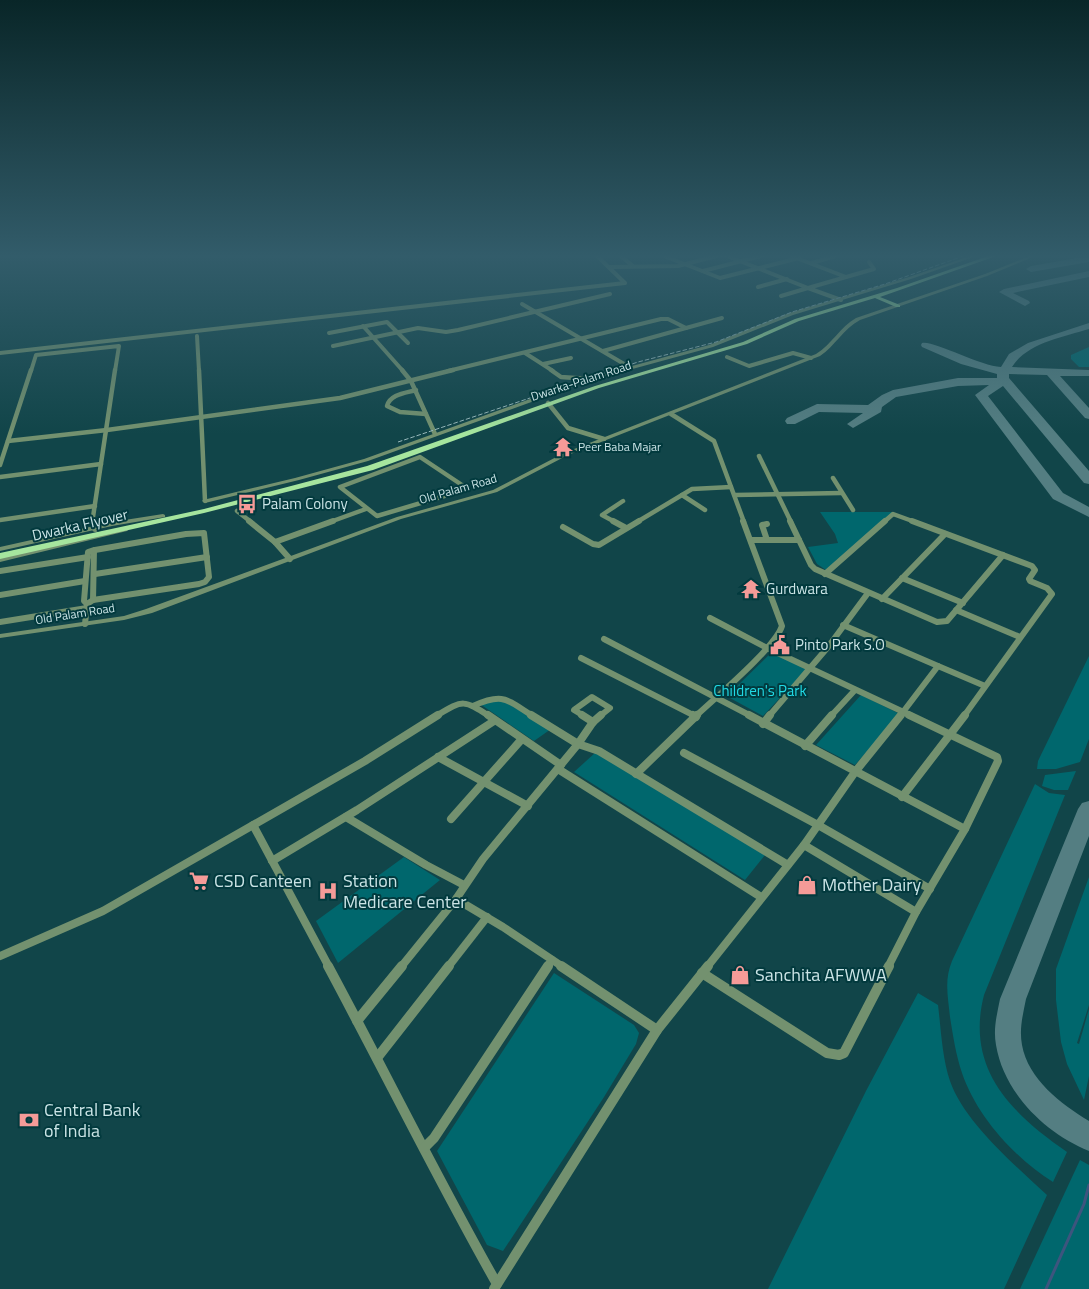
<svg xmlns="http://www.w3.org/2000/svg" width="1089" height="1289" viewBox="0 0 1089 1289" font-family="'Titillium Web',sans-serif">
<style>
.green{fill:#00676d}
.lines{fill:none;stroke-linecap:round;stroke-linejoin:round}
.stream{stroke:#3d557e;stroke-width:3}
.taxiway{fill:#547e82;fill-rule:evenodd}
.minor-far4{stroke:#73916f;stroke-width:4}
.minor-far3{stroke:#73916f;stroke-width:4.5}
.minor-far2{stroke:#73916f;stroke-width:6}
.minor-far1{stroke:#73916f;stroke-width:8}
.minor{stroke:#73916f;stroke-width:10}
.tertiary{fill:#73916f;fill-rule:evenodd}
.primary{fill:#a6e59e;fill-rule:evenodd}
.rail{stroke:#98b8bb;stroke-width:1;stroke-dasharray:4.5 2;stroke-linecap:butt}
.labels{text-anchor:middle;stroke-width:4;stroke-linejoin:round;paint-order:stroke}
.far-street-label{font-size:12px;fill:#cbe4e6;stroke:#023a3e}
.far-poi-label{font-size:12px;fill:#cbe4e6;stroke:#023a3e;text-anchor:start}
.poi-label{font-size:15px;fill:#cbe4e6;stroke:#023a3e;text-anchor:start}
.street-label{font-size:15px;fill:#cbe4e6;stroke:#023a3e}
.park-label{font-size:15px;fill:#21dae5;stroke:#023a3e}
.near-poi-label{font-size:18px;fill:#cbe4e6;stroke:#023a3e;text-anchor:start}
</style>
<rect width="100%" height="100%" fill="#114549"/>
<g class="green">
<path d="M1089 347V367H1079L1071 359V355Z"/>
<path d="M820 512H894L826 570 817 564 808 547 838 543 835 534Z"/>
<path d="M772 652 807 669 763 716 730 698 729 694Z"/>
<path d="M1089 656V739L1080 762 1056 769H1037L1038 761Z"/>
<path d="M861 695 900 714 855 765 816 745Z"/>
<path d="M502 700 551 729 534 741 480 704Z"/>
<path d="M596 752 765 855 745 880 574 772Z"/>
<path d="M1076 771 1068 790H1054L1042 786 1045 775Z"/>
<path d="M1035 784 1049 793 1065 795 984 995C965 1069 1012 1114 1067 1152L1053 1182C1015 1158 977 1117 962 1073 956 1055 953 1036 950 1017 948 997 944 980 952 961Z"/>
<path d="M404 857 440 880 338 963 316 921Z"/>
<path d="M1089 877V1005L1077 1043 1079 1044 1089 1009V1076L1084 1100 1067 1064 1061 1042 1056 1000V969Z"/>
<path d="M554 973 634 1025 639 1033 636 1044 604 1097 503 1251 487 1245 437 1151Z"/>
<path d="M918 993 938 1005C941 1029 942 1057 950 1081 964 1122 1016 1166 1047 1195L1004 1289H768L866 1091Z"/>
<path d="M1080 1160 1089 1165V1289H1020Z"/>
</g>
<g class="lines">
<path class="stream" d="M1046 1289 1084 1204 1089 1185"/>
<g class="taxiway">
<path d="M1089 256V262L1031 272 1026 269 1031 266Z"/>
<path d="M1089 271V277L1013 293 1029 301 1030 303 1025 306 999 292 1004 289Z"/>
<path d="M1089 323V329C1063 337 1027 343 1012 367L1089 370V376H1060L1089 408V419L1085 418 1047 375 1009 374V378L1089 471V484L1084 483 1003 386 988 396 1063 493 1089 507V517L1053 499 975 395 989 385 958 386 896 397 882 407 881 412 853 428 847 424 863 413 819 412 795 424H787L785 421 787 418 817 404 868 405 882 395 893 390 958 378H997V374L961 364 922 347 921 345 922 343C933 340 980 366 1001 367L1009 354 1028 343Z"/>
<path d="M1089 801V836L1026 999C1023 1014 1019 1029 1022 1045 1028 1079 1061 1104 1089 1121V1151C1045 1133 1004 1093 996 1045 993 1029 997 1014 1000 999L1078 809 1082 803Z"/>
</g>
<g class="minor-far4">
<path d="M618 254 633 266"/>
<path d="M666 254 664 256 720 278 799 258"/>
<path d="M722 254 808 288 781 296"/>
<path d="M786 254 846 277 808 288 841 300"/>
<path d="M812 263 835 256"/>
<path d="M610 267 678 266 724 254"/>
<path d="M703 271 769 254"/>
<path d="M846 277 874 269 869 262"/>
<path d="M758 287 787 279"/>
<path d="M522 304 631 368"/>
<path d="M363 326 403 371"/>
<path d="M329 333 387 322 408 343"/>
<path d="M197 336 199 371"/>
<path d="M333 346 418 328 446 332 458 330 610 294"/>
<path d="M603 351 722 318"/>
<path d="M0 353 625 283 595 254"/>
<path d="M525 353 553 371"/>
<path d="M727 357 749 366 793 353 811 358"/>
<path d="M543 364 571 358"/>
<path d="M31 371 36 355 119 346 115 371"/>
<path d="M448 371 661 319H668L686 328"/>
</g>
<g class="minor-far3">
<path d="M199 370 205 501"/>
<path d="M402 370 411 381 435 434"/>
<path d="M551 370 561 377 590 379"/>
<path d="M416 390C406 393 390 394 387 406L400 412 426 414"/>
<path d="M548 403 568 428 604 439"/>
<path d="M671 414 714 441 744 522"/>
<path d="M8 441 107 430 340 398 453 370"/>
<path d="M759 456 791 522"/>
<path d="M420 457 468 489 377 516 340 487Z"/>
<path d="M0 465 31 370"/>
<path d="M0 477 101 464"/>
<path d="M833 478 853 510"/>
<path d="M682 495 705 510"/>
<path d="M735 495 841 493"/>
<path d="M237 511 251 522"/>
<path d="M0 520 95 506"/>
<path d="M94 522 93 517 115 370"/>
<path d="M330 522 366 509"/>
<path d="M615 522 602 515 623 501"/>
<path d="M637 522 692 489 731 487"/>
<path d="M884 522 893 514 915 522"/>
</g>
<g class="minor-far2">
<path d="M94 521 95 529"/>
<path d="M249 521 275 542 290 559"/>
<path d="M613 521 626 528"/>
<path d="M790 521 811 565 815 569 937 622 947 621 1003 555"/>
<path d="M912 521 1032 566 1035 570 1029 579 1030 581 1047 588 1052 594 964 716"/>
<path d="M767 524 762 525 767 540"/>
<path d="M563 527 593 544 599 545 639 521"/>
<path d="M751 540H799"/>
<path d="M275 542 333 521"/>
<path d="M94 550 93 600 87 604 84 601 88 552Z"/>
<path d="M0 571 88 557"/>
<path d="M95 574 207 557"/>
<path d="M825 574 885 521"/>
<path d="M902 578 963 603"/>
<path d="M0 595 85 581"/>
<path d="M882 599 945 534"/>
<path d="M93 600 199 584 205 582 209 577 204 533 186 534 95 550"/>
<path d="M956 610 1020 637"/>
<path d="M710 618 767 648"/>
<path d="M0 622 87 608"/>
<path d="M85 624 87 604"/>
<path d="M843 625 938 666"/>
<path d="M604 639 751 716"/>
<path d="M767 648 912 716"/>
<path d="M581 658 695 716"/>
<path d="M473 706C504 692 507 700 533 716"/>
<path d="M436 716C463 700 463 699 489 716"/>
<path d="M584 716 574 710 592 697 610 708 600 716"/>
<path d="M696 716C715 698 775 648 782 626L743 521"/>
<path d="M769 716 828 647 868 593"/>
<path d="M831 716 855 690"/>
<path d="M900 716 938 666 985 686"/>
</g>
<g class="minor-far1">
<path d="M488 715 561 765"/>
<path d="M531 715 578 744 599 751 788 865"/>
<path d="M582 715 593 722"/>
<path d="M693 715 696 717"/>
<path d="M909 715 997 757 998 761 965 829"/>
<path d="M593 722 601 715"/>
<path d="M763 724 770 715"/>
<path d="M805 746 832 715"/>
<path d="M684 753 818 825 930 889"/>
<path d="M438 757 528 806"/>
<path d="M558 769 761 897"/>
<path d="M636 774 697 715"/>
<path d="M902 797 965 715"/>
<path d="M346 817 426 865 464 885"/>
<path d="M451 819 521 740"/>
<path d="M253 825 329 967"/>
<path d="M804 845 855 772 901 715"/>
<path d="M272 861 357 810 494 721"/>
<path d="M456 899 503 927 563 967"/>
<path d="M0 956 103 911 365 761 438 715"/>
<path d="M401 967 456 899 483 859 578 744 593 722"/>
<path d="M448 967 487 917"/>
<path d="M547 967 552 960"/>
<path d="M707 967 804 845 916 912 965 829 749 715"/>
<path d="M888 967 916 912"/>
</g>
<g class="minor">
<path d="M328 966C385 1072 438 1180 497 1284"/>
<path d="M561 966 657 1030"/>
<path d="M702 973 827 1053 839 1055 844 1053 889 966"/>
<path d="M357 1021 402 966"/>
<path d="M377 1058 449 966"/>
<path d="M424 1148 434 1138 548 966"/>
<path d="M494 1289 657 1030 708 966"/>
</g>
<g class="tertiary">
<path d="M976 254H982L911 279 793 315 713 347 592 380 368 461 299 480 205 503 202 501 203 500 295 478 364 459 588 378 709 345 789 313 909 277Z"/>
<path d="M1035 254H1040L987 276 860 320C843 329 835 346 820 356L568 455 497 492 401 519 152 613 124 620 0 638V634L124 616 146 609 397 517 493 490 564 453 816 354C832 344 840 327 856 318L985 274Z"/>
<path d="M163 514 165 515V517L112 526 0 551V547L112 522Z"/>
<path d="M125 528 128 530 127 531 0 562V558Z"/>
</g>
<path class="primary" d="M994 254H1002L880 297 900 305V307H896L875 298 799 321 747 344 599 388 373 470 204 513 0 559V553L204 509 367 466 595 386 743 342 795 319 897 288Z"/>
<path class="rail" d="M398 442 638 362 716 342 792 312 885 284 969 254"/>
</g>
<linearGradient id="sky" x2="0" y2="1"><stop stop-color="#092628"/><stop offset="0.59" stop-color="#325c6a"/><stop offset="1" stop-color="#325c6a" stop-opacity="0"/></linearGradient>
<rect width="1089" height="434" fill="url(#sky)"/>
<defs>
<symbol id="temple-bare" viewBox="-9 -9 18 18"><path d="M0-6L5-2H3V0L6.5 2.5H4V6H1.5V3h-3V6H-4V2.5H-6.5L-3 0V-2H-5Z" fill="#f59b98" stroke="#023a3e" stroke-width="2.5" paint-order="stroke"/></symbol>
<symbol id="bus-bare" viewBox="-9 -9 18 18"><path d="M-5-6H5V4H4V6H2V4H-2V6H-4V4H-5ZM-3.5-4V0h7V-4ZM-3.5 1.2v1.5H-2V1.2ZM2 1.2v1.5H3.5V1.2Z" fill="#f59b98" stroke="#023a3e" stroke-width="2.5" paint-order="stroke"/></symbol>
<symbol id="civic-bare" viewBox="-9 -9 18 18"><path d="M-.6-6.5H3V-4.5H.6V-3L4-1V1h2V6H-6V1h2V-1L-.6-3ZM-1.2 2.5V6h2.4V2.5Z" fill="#f59b98" stroke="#023a3e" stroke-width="2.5" paint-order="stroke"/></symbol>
<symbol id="supermarket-bare" viewBox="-9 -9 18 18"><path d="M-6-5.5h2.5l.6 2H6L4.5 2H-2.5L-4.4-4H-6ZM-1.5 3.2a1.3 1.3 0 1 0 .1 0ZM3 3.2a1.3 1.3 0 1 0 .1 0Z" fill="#f59b98" stroke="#023a3e" stroke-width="2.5" paint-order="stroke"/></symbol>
<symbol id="shop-bare" viewBox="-9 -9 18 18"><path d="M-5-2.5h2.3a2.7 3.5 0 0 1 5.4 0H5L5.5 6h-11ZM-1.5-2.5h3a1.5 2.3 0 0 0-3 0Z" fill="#f59b98" stroke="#023a3e" stroke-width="2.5" paint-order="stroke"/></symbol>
<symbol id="hospital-bare" viewBox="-9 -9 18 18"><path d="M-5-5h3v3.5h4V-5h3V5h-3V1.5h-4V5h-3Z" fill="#f59b98" stroke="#023a3e" stroke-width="2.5" paint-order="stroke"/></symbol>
<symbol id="bank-bare" viewBox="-9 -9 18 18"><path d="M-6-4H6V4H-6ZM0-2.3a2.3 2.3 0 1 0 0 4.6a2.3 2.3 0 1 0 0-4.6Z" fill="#f59b98" stroke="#023a3e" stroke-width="2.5" paint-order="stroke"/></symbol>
</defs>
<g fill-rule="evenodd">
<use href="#temple-bare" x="549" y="433" width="28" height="28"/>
<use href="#bus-bare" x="233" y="490" width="28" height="28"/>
<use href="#temple-bare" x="737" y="575" width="28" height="28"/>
<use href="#civic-bare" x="766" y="631" width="28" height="28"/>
<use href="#supermarket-bare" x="185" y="867" width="28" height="28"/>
<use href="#shop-bare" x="793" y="871" width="28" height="28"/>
<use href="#hospital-bare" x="314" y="877" width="28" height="28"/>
<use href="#shop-bare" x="726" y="961" width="28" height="28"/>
<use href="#bank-bare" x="15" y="1106" width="28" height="28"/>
</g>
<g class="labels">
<g class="far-street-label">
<text transform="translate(581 381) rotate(-18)" y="4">Dwarka-Palam Road</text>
<text transform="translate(458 489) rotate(-16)" y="4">Old Palam Road</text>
<text transform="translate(75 614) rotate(-9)" y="4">Old Palam Road</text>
</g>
<g class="far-poi-label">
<text x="578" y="451">Peer Baba Majar</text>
</g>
<g class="poi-label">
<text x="262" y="509">Palam Colony</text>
<text x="766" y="594">Gurdwara</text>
<text x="795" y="650">Pinto Park S.O</text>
</g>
<g class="street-label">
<text transform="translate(80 525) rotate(-13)" y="5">Dwarka Flyover</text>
</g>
<g class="park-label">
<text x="760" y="696">Children's Park</text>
</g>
<g class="near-poi-label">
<text x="214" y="887">CSD Canteen</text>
<text x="343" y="887">Station<tspan x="343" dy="21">Medicare Center</tspan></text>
<text x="822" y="891">Mother Dairy</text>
<text x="755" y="981">Sanchita AFWWA</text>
<text x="44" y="1116">Central Bank<tspan x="44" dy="21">of India</tspan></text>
</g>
</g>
</svg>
